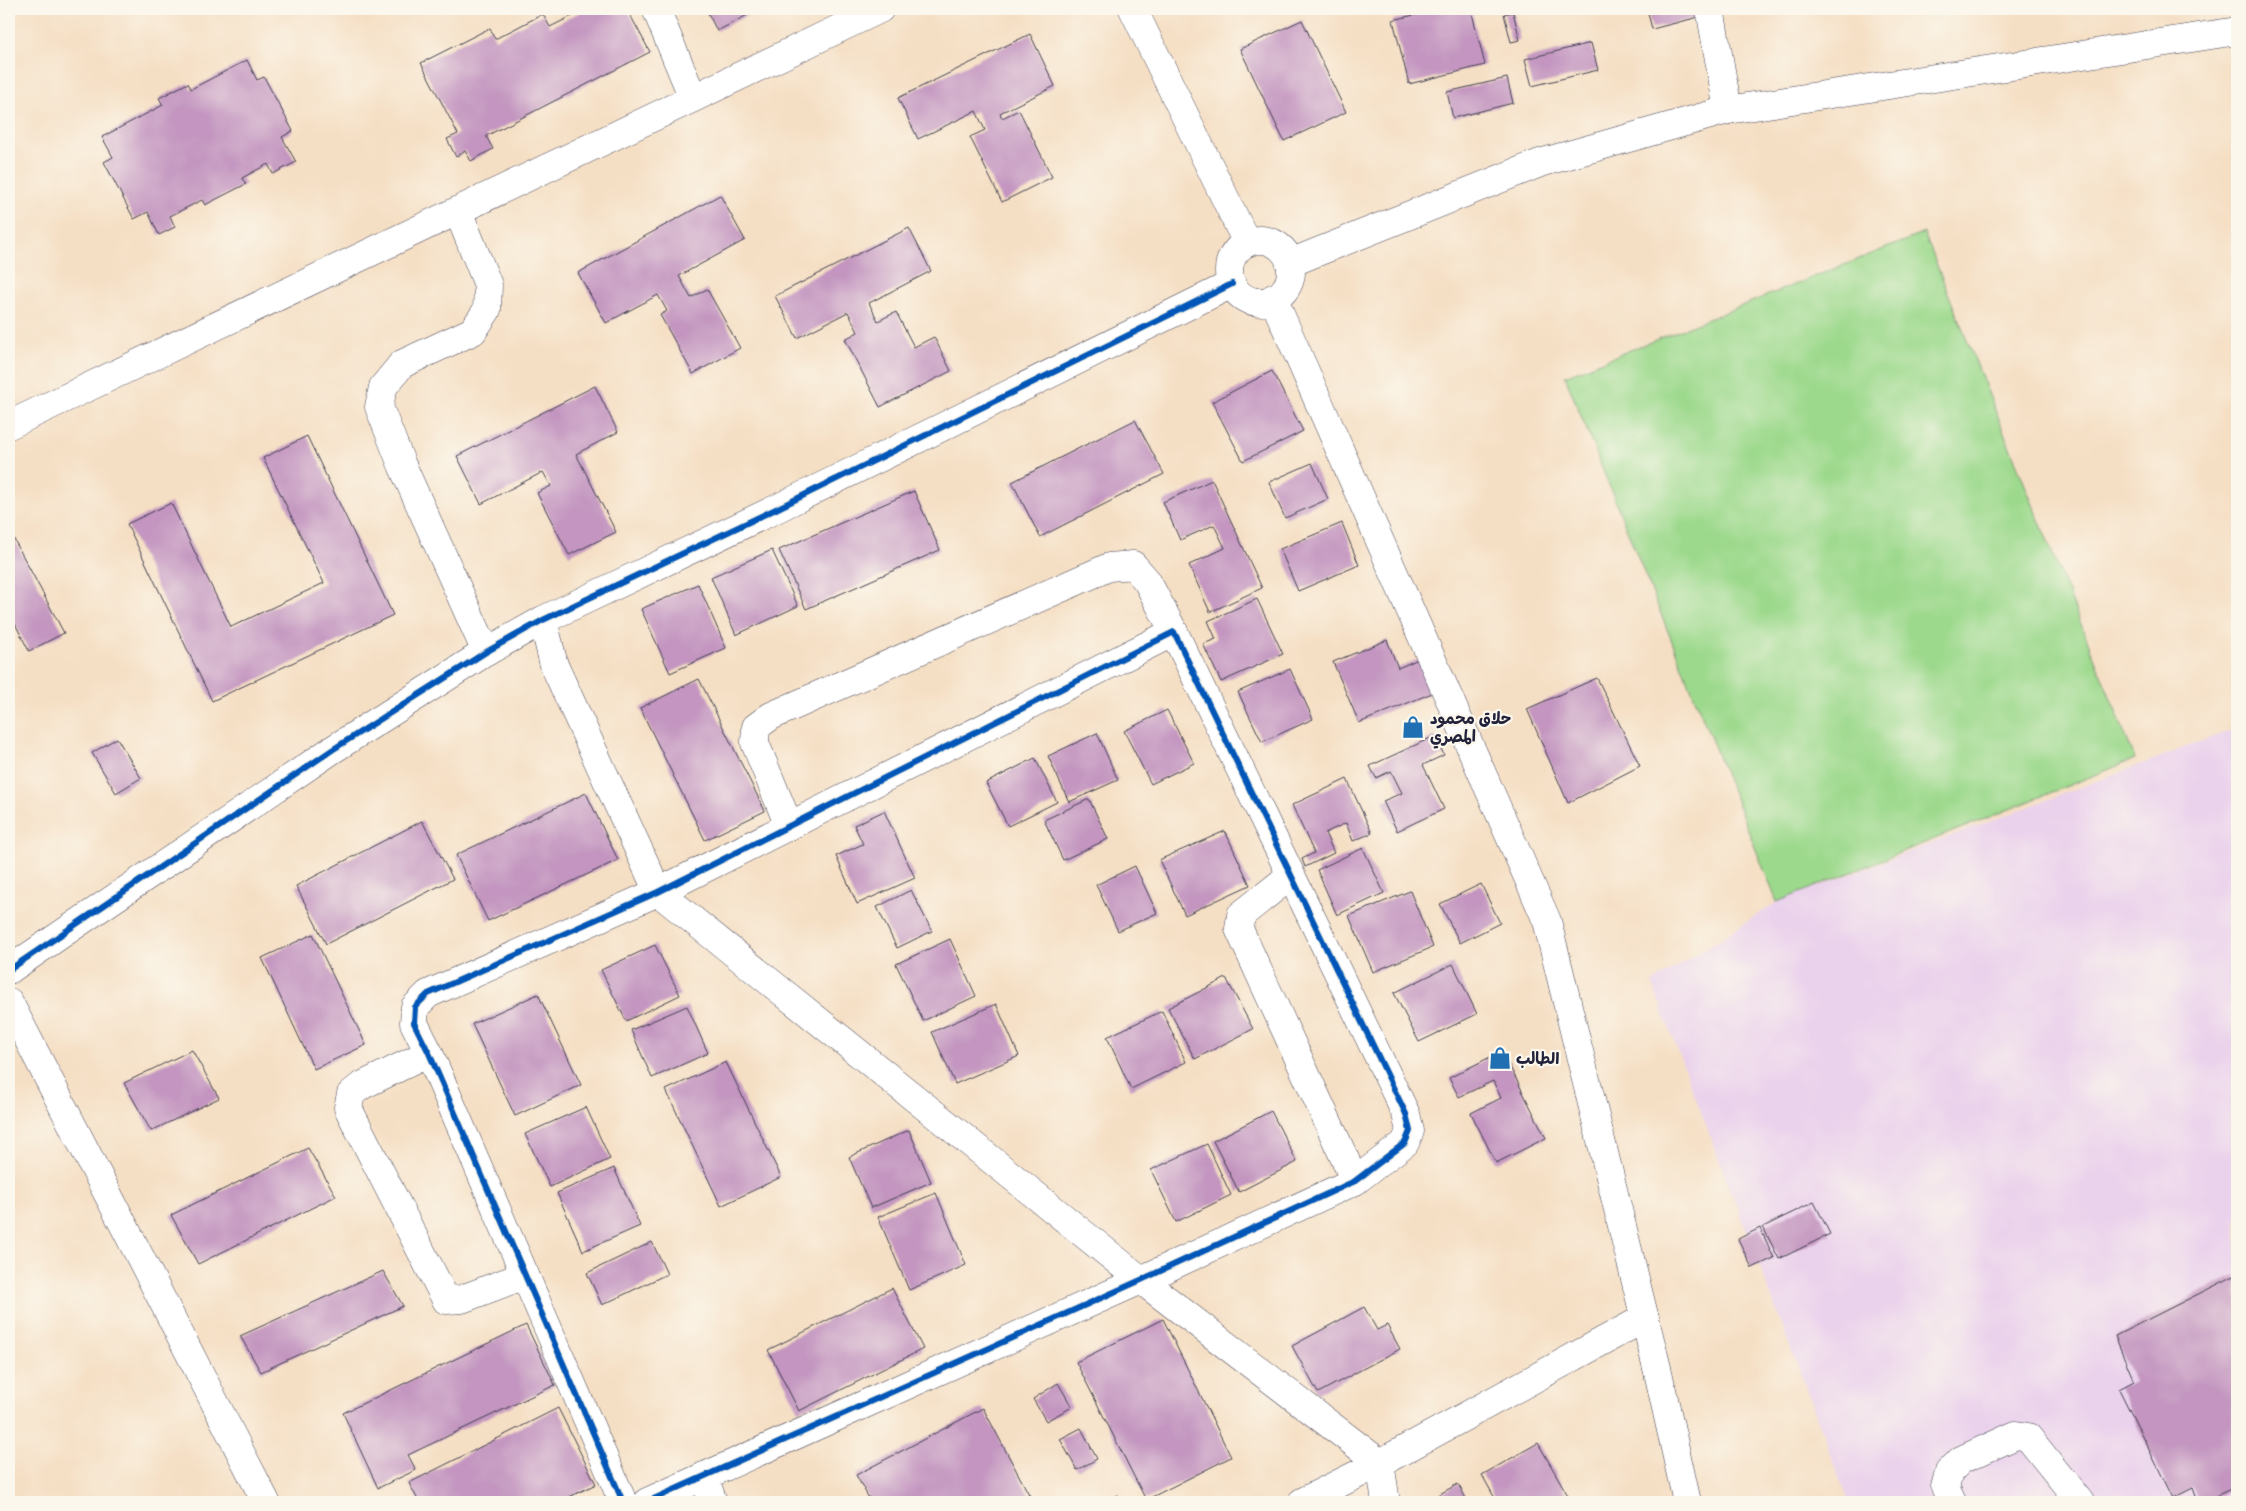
<svg xmlns="http://www.w3.org/2000/svg" width="2246" height="1511" viewBox="0 0 2246 1511" font-family="'Indie Flower','Playpen Sans Arabic',sans-serif">
<style>
.built{fill:#ead1ec}
.green{fill:#9dd98d;stroke:#607e64}
.building{fill:#c395c0}
.lines{fill:none;stroke-linecap:round;stroke-linejoin:round}
.minor-casing{stroke:#423e50;stroke-width:29}
.minor{stroke:#fff;stroke-width:28}
.cycleway-casing{stroke:#fbf7ec;stroke-width:9}
.cycleway{stroke:#0057b8;stroke-width:6}
.labels{text-anchor:middle;stroke-width:4.5;stroke-linejoin:round;paint-order:stroke}
.poi-label{font-size:16px;font-weight:bold;fill:#22223b;stroke:#fbf7ec;text-anchor:start}
</style>
<rect width="100%" height="100%" fill="#fbf7ec"/>
<filter id="ink" filterUnits="userSpaceOnUse"><feTurbulence type="fractalNoise" baseFrequency=".02" numOctaves="2"/><feDisplacementMap in="SourceGraphic" scale="10" xChannelSelector="R" yChannelSelector="G"/><feConvolveMatrix kernelMatrix="1 2 1 2 8 2 1 2 1" color-interpolation-filters="sRGB"/></filter>
<filter id="wash" filterUnits="userSpaceOnUse"><feTurbulence type="fractalNoise" baseFrequency=".0096" numOctaves="4" result="noise"/><feDisplacementMap in="SourceGraphic" scale="20" xChannelSelector="R" yChannelSelector="G"/><feGaussianBlur stdDeviation="1.12" result="paint"/><feColorMatrix in="noise" values="0 0 0 0 0 0 0 0 0 0 0 0 0 0 0 0 0 1.4 0 .05"/><feComposite in="paint" operator="in"/></filter>
<g filter="url(#wash)">
<rect width="100%" height="100%" fill="#f5dfc4"/>
<path class="built" d="M2237 728V1502H1849L1652 983 1777 902Z"/>
<path class="green" d="M1924 233 2135 759 1777 902 1565 376Z"/>
<g id="blocks">
<g class="building">
<path d="M586 9H627L650 52 486 136 493 149 471 161 465 151 456 157 447 139 458 134 421 63 490 28 495 39 543 14 550 27Z"/>
<path d="M706 9H759L717 31Z"/>
<path d="M1439 9H1471L1485 65 1409 84 1393 20Z"/>
<path d="M1647 9H1697L1699 17 1652 29Z"/>
<path d="M1513 12 1520 40 1511 42 1504 14Z"/>
<path d="M1302 20 1346 112 1284 141 1240 49Z"/>
<path d="M1030 34 1055 86 1000 113 1002 118 1019 110 1052 177 1002 202 970 137 985 130 976 111 918 139 898 98Z"/>
<path d="M1591 43 1598 70 1532 86 1525 59Z"/>
<path d="M247 60 257 80 264 77 293 131 282 137 296 162 273 174 268 164 242 178 246 184 205 205 202 200 170 216 175 227 159 235 148 212 134 219 104 162 113 157 102 137 163 105 159 98 188 83 191 89Z"/>
<path d="M1507 78 1513 103 1453 118 1447 92Z"/>
<path d="M720 195 745 240 679 276 691 298 707 289 740 348 693 374 660 315 667 311 658 295 606 323 578 273Z"/>
<path d="M909 228 931 271 869 303 878 321 896 312 914 347 934 337 951 371 880 407 845 339 858 332 848 312 797 338 775 296Z"/>
<path d="M1272 371 1303 431 1243 461 1212 402Z"/>
<path d="M595 386 618 432 576 454 616 532 569 555 537 493 551 486 543 472 481 504 457 456Z"/>
<path d="M1135 420 1164 474 1040 537 1012 482Z"/>
<path d="M307 436 393 615 212 701 127 524 171 503 231 627 324 583 263 458Z"/>
<path d="M1312 463 1328 499 1285 518 1269 482Z"/>
<path d="M1212 480 1262 588 1210 612 1189 565 1225 548 1214 525 1180 540 1163 502Z"/>
<path d="M914 491 940 550 806 609 779 550Z"/>
<path d="M1342 523 1359 565 1298 591 1280 549Z"/>
<path d="M9 530 64 633 29 651 9 612Z"/>
<path d="M772 550 798 606 736 635 711 577Z"/>
<path d="M698 584 726 648 670 673 641 609Z"/>
<path d="M1257 599 1283 654 1221 682 1203 644 1216 639 1208 621Z"/>
<path d="M1387 640 1398 668 1423 657 1437 691 1359 723 1333 662Z"/>
<path d="M1290 669 1313 719 1262 742 1238 692Z"/>
<path d="M1597 678 1640 766 1568 803 1527 709Z"/>
<path d="M699 679 765 811 705 840 640 708Z"/>
<path d="M1167 710 1194 763 1151 784 1124 731Z"/>
<path d="M1097 733 1118 780 1069 802 1048 756Z"/>
<path d="M1435 736 1444 755 1423 765 1444 809 1397 831 1383 801 1402 793 1391 771 1376 778 1370 766Z"/>
<path d="M117 738 141 778 116 793 92 753Z"/>
<path d="M1035 758 1057 802 1008 826 986 783Z"/>
<path d="M1347 779 1372 833 1353 841 1346 823 1325 833 1334 853 1305 867 1302 859 1314 853 1292 805Z"/>
<path d="M586 793 618 860 488 921 456 855Z"/>
<path d="M1089 799 1108 839 1063 860 1044 820Z"/>
<path d="M884 811 915 878 857 904 836 856 863 844 854 825Z"/>
<path d="M422 821 453 879 326 944 296 886Z"/>
<path d="M1225 831 1250 885 1185 915 1159 860Z"/>
<path d="M1363 848 1384 893 1337 915 1317 870Z"/>
<path d="M1135 866 1157 913 1118 931 1096 885Z"/>
<path d="M1481 884 1500 923 1460 943 1440 904Z"/>
<path d="M911 890 932 931 897 948 877 907Z"/>
<path d="M1410 891 1433 947 1373 972 1349 916Z"/>
<path d="M313 934 366 1045 314 1069 262 958Z"/>
<path d="M950 939 976 996 923 1021 896 964Z"/>
<path d="M655 945 680 995 626 1021 601 970Z"/>
<path d="M1453 964 1477 1014 1419 1042 1394 993Z"/>
<path d="M1226 978 1253 1029 1195 1059 1168 1008Z"/>
<path d="M538 994 581 1085 515 1116 472 1024Z"/>
<path d="M996 1004 1019 1056 955 1084 932 1032Z"/>
<path d="M687 1006 708 1053 652 1078 631 1030Z"/>
<path d="M1162 1011 1186 1062 1131 1089 1107 1037Z"/>
<path d="M192 1050 219 1098 151 1131 124 1083Z"/>
<path d="M1502 1051 1546 1138 1496 1163 1471 1113 1501 1098 1493 1081 1459 1097 1449 1078Z"/>
<path d="M726 1062 781 1177 721 1206 666 1090Z"/>
<path d="M586 1107 610 1159 550 1187 525 1134Z"/>
<path d="M1271 1111 1297 1162 1239 1192 1213 1141Z"/>
<path d="M909 1130 931 1182 871 1208 849 1157Z"/>
<path d="M1207 1144 1231 1195 1176 1222 1151 1170Z"/>
<path d="M308 1148 336 1196 198 1264 171 1215Z"/>
<path d="M614 1168 640 1226 583 1251 557 1193Z"/>
<path d="M936 1193 966 1265 909 1290 878 1217Z"/>
<path d="M1814 1202 1830 1234 1779 1259 1763 1227Z"/>
<path d="M1760 1228 1774 1258 1752 1268 1738 1239Z"/>
<path d="M652 1242 667 1274 602 1305 587 1273Z"/>
<path d="M383 1271 403 1306 261 1372 240 1336Z"/>
<path d="M2234 1276 2237 1281V1486L2203 1502H2198L2193 1488 2173 1498 2119 1389 2134 1381 2115 1336Z"/>
<path d="M892 1288 923 1349 799 1411 768 1350Z"/>
<path d="M1364 1307 1377 1330 1387 1325 1400 1349 1318 1393 1292 1346Z"/>
<path d="M1163 1319 1231 1457 1146 1500 1076 1362Z"/>
<path d="M526 1325 555 1385 408 1455 416 1470 378 1488 343 1413Z"/>
<path d="M1058 1383 1072 1407 1046 1421 1033 1399Z"/>
<path d="M558 1408 596 1484 559 1502H419L409 1483Z"/>
<path d="M983 1408 1033 1502H871L856 1475Z"/>
<path d="M1081 1428 1097 1459 1077 1470 1060 1439Z"/>
<path d="M1538 1443 1570 1499 1565 1502H1497L1482 1475Z"/>
<path d="M1458 1484 1468 1502H1425Z"/>
<path d="M1118 1495 1122 1502H1105Z"/>
</g>
</g>
</g>
<g filter="url(#ink)">
<use href="#blocks" fill-opacity="0" stroke="#423e50" stroke-width="1"/>
<g class="lines">
<defs>
<g id="minor">
<path d="M656 9 693 98"/>
<path d="M1133 9 1247 243"/>
<path d="M1710 9 1728 110"/>
<path d="M458 211 488 285 487 310 473 331 402 364 383 387 379 407 402 465 486 652"/>
<circle cx="1260" cy="271" r="31"/>
<path d="M1290 263 1540 163 1728 110 2237 31"/>
<path d="M1273 298 1547 921 1658 1372 1687 1502"/>
<path d="M9 425 880 9"/>
<path d="M543 620 554 665 658 892 1141 1280 1380 1463 1386 1502"/>
<path d="M789 826 755 743 756 727 771 716 1109 567 1133 565 1147 581 1174 632"/>
<path d="M1290 876 1241 915 1239 929 1355 1181"/>
<path d="M9 970 332 750 486 652 543 620 778 508 1232 284"/>
<path d="M9 1002 266 1502"/>
<path d="M429 1053 361 1086 351 1094 348 1108 446 1300 462 1299 525 1275"/>
<path d="M704 1476 713 1502"/>
<path d="M623 1502 429 1053 414 1023 415 1007 428 994 658 892 1174 632 1406 1114 1410 1131 1405 1143 1355 1181 1141 1280 647 1502"/>
<path d="M1302 1502 1380 1463 1645 1318"/>
<path d="M1952 1502 1945 1487 1949 1472 1961 1460 2016 1435 2028 1437 2080 1502"/>
</g>
</defs>
<use href="#minor" class="minor-casing"/>
<use href="#minor" class="minor"/>
<defs>
<g id="cycleway">
<path d="M9 970 332 750 486 652 543 620 778 508 1232 284"/>
<path d="M623 1502 429 1053 414 1023 415 1007 428 994 658 892 1174 632 1406 1114 1410 1131 1405 1143 1355 1181 1141 1280 647 1502"/>
</g>
</defs>
<use href="#cycleway" class="cycleway-casing"/>
<use href="#cycleway" class="cycleway"/>
</g>
</g>
<defs>
<symbol id="shop-bare" viewBox="-9 -9 18 18"><path d="M-5-2.5h2.3a2.7 3.5 0 0 1 5.4 0H5L5.5 6h-11ZM-1.5-2.5h3a1.5 2.3 0 0 0-3 0Z" fill="#1f6fb2" stroke="#fbf7ec" stroke-width="2.5" paint-order="stroke"/></symbol>
</defs>
<g fill-rule="evenodd">
<use href="#shop-bare" x="1397" y="711" width="32" height="32"/>
<use href="#shop-bare" x="1484" y="1042" width="32" height="32"/>
</g>
<g class="labels">
<g class="poi-label">
<text x="1430" y="724">حلاق محمود<tspan x="1430" dy="18">المصري</tspan></text>
<text x="1516" y="1064">الطالب</text>
</g>
</g>
<rect width="2246" height="1511" fill="none" stroke="#fbf7ec" stroke-width="30"/>
</svg>
